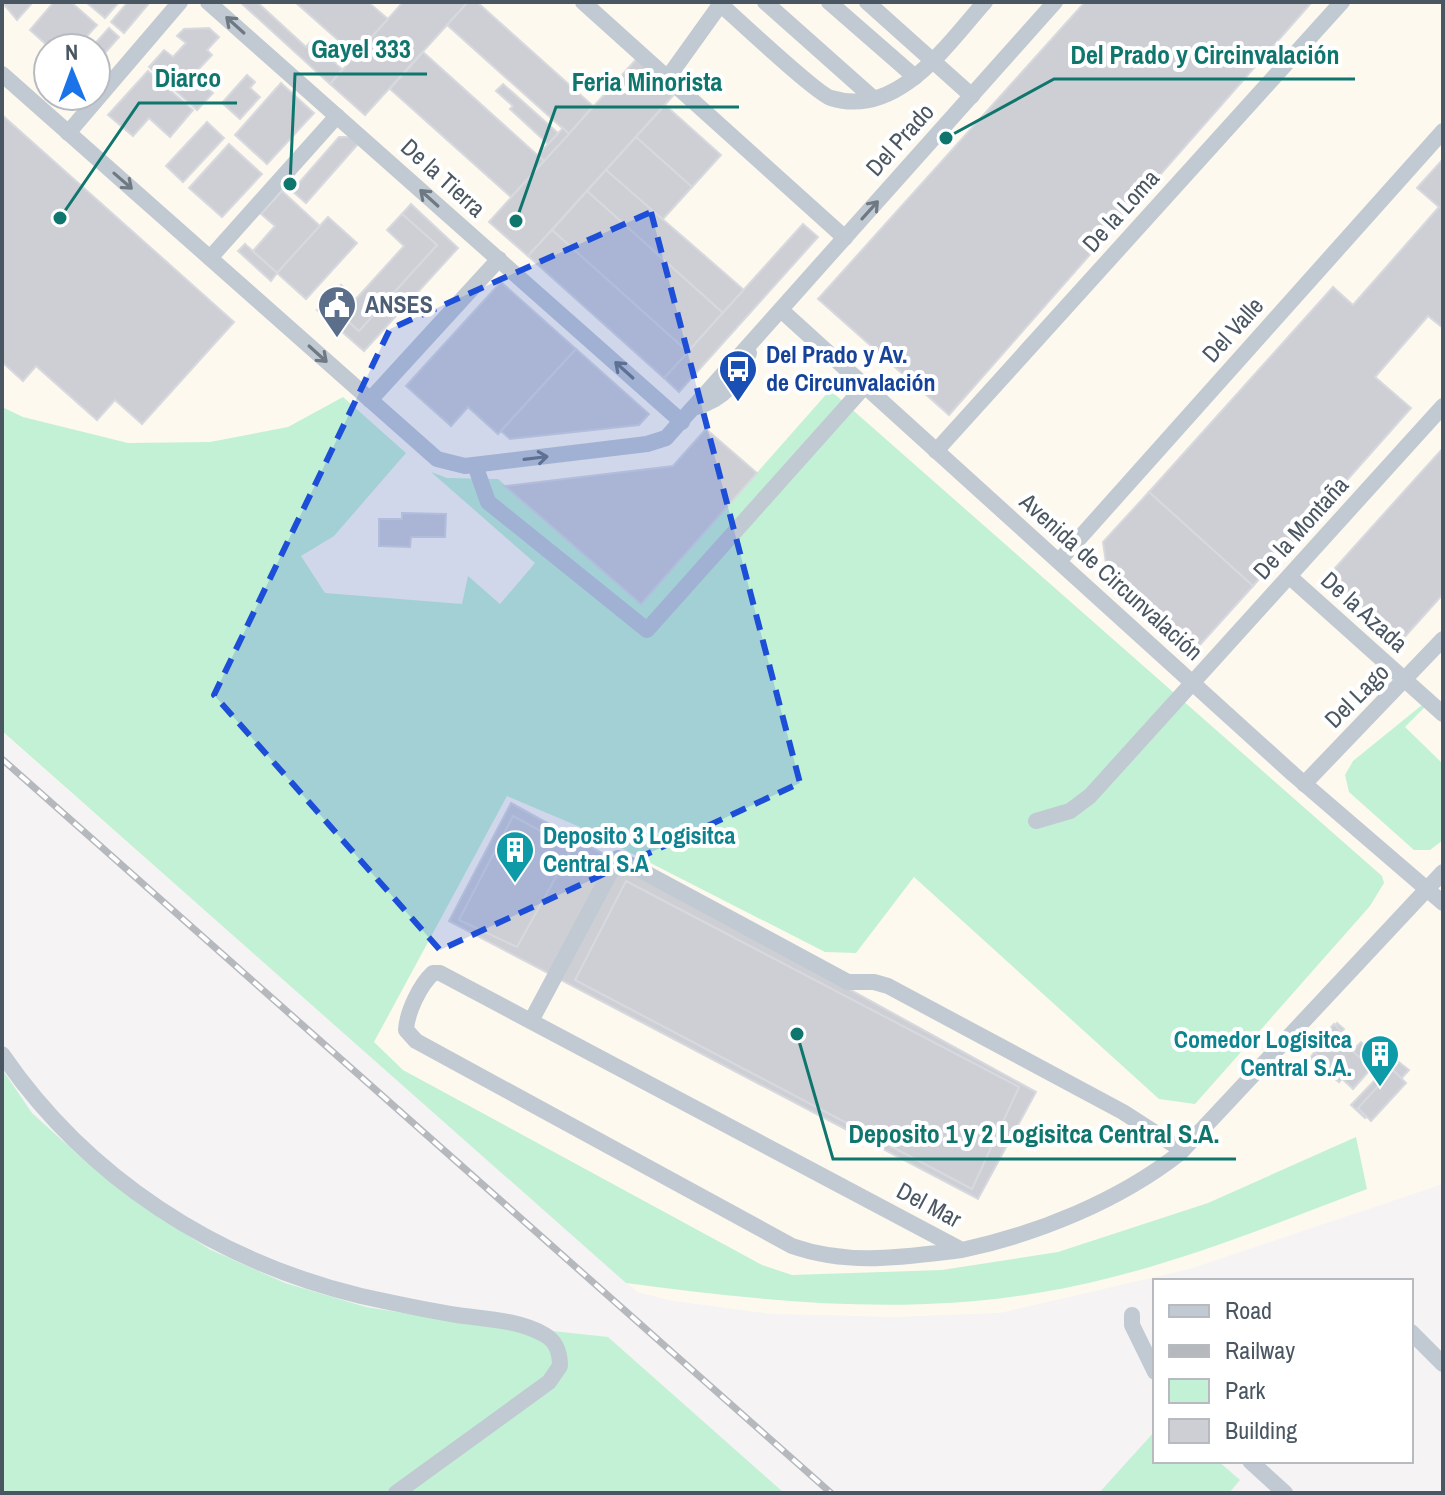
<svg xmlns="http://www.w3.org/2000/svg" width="1445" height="1495" viewBox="0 0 1445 1495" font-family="'Archivo Narrow',sans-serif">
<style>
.commercial{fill:#fdf9ef;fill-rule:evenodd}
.green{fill:#c3f1d5}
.building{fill:#cdcfd5;stroke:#d7d9de;stroke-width:2}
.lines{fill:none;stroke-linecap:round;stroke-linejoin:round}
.minor{stroke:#c1cad2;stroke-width:16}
.rail-casing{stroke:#b5b8bd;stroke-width:7}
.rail{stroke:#fff;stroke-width:4;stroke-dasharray:12;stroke-linecap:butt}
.oneway{stroke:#6e7983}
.marked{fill:#1d4ed8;fill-opacity:0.2;stroke:#1d4ed8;stroke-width:6;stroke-dasharray:16 10;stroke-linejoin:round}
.labels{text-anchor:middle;stroke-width:8;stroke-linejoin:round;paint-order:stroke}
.street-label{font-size:24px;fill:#4a5661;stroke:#fff}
.service-label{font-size:24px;font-weight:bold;fill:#4e5e75;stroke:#fff;text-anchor:start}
.transit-label{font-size:24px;font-weight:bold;fill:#164399;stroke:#fff;text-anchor:start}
.culture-label{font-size:24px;font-weight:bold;fill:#0d838f;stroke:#fff;text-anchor:start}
.leader{fill:none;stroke:#0f766e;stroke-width:3}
.callout-dot{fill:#0f766e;stroke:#fff;stroke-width:3}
.callout-label{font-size:26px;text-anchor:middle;font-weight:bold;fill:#0f766e;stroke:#fff;stroke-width:8;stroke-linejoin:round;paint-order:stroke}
</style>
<rect width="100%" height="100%" fill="#f5f3f3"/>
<path class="commercial" d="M2 2H1443V1184L1190 1269 1000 1313 895 1317 771 1314 673 1301 637 1292 2 732ZM48 48H96V96H48Z"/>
<g class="green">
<path d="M830 390 1382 876 1384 883 1370 906 1195 1104 1159 1099 914 877 856 953 825 952 580 827 507 796 374 1042 403 1070 762 1265 792 1275 942 1270 1058 1252 1208 1203 1356 1137 1367 1189C1259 1230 1151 1275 1037 1293 900 1316 762 1301 626 1283L2 731V407L23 417 128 443 210 442 288 427 343 397 406 453 334 536 301 556 325 593 462 604 468 576 500 604 535 563 431 472 447 478 498 479 641 604Z"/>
<path d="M1422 705 1425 707 1405 727 1443 764V840L1430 850H1414L1349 792 1345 775 1353 761Z"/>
<path d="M2 1069 32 1113 86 1162 139 1204 209 1249 285 1283 366 1307 441 1319 608 1337 784 1493H2Z"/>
<path d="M1155 1431V1461H1218L1240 1480 1229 1493H1099Z"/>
</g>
<g class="building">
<path d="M2 2H33L17 20Z"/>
<path d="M54 2H71L97 25 76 48H50L30 30Z"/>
<path d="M86 2H119L105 18Z"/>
<path d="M128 2H150L124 33 111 22Z"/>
<path d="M240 2H257L306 47 311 41 342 69 330 84Z"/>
<path d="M295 2H368L388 19 355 55Z"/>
<path d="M403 2H468L365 115 330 84Z"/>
<path d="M468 2H477L593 106 569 134 447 25Z"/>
<path d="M1085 2H1312L949 415 818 299Z"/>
<path d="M109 28 119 37 96 63V48H91Z"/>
<path d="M209 28 219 37 207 50 212 55 193 75 213 93 197 110 149 67 164 50 173 57 186 43 177 36 184 29Z"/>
<path d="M423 52 544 161 511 197 390 89Z"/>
<path d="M641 54 679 89 528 256 489 222Z"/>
<path d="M148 71 193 110 170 137 149 118 133 136 108 115Z"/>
<path d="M247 75 255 82 250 88 260 97 240 119 222 103Z"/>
<path d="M281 83 314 113 267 164 235 135Z"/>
<path d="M503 84 558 133 548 144 510 109 513 106 496 91Z"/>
<path d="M665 105 721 155 692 187 636 137Z"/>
<path d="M2 115 234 322 142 424 115 400 97 420 36 366 23 381 2 362Z"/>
<path d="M207 122 224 138 183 182 166 166Z"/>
<path d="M563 128 569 134 544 161 538 155Z"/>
<path d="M339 137H350L358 144 306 203 292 191Z"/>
<path d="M636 137 692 187 662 220 606 170Z"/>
<path d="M229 144 262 174 222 217 189 188Z"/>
<path d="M1443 159V328L1428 316 1375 377 1411 408 1253 586 1149 492 1333 287 1353 305 1439 207 1417 188Z"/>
<path d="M606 170 744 290 723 313 587 191Z"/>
<path d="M282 191 320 226 277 273 253 251 275 226 261 214Z"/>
<path d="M587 191 723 313 688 352 552 230Z"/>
<path d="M411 204 458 248 364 351 317 310 326 301 359 331 437 245 402 214Z"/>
<path d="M402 214 437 245 359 331 326 301 341 285 356 299 404 246 387 230Z"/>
<path d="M328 217 357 243 306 299 277 273Z"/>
<path d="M803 224 818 237 679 392 664 378Z"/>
<path d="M552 230 688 352 664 378 528 256Z"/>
<path d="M245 244 277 273 271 281 238 251Z"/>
<path d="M501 282 576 349 498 434 468 407 451 426 406 386Z"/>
<path d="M576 349 649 414 639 425 510 439 501 431Z"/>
<path d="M706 429 757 473 641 604 505 486 673 466Z"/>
<path d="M1443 448V594L1401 641 1328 576Z"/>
<path d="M1149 492 1253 586 1198 647 1106 563 1103 542Z"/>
<path d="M402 513 446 514 445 537H411L410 547 379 546V519H402Z"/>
<path d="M511 803 1036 1092 978 1199 449 921Z"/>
<path d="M513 816 572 848 517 947 459 920Z"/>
<path d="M626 881 1019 1087 972 1189 575 980Z"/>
<path d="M1337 1023 1344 1029 1337 1036 1354 1049 1361 1042 1369 1049 1339 1082 1310 1058Z"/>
<path d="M1334 1024 1346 1036 1342 1041 1359 1057 1363 1052 1376 1063 1353 1089 1311 1049Z"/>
<path d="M1395 1059 1409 1070 1365 1118 1351 1105Z"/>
<path d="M1393 1070 1406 1083 1371 1121 1358 1108Z"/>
</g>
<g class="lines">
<g class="minor">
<path d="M208 2 682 422"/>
<path d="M583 2 845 238"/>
<path d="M718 2C736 18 817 94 831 98 898 119 948 43 985 2"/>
<path d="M765 2 873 98"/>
<path d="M829 2 915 77"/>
<path d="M867 2 972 96"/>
<path d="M2 74 437 459 465 466 647 444 666 438 1055 2"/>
<path d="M669 76 722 2"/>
<path d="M68 133 180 2"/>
<path d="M210 258 337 116"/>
<path d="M781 310 1293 774 1443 903"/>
<path d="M370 400 499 259"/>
<path d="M696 407C725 399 738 381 749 353"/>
<path d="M936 451 1342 2"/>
<path d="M475 465 488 502 647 630 864 387"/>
<path d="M1059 561 1443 131"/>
<path d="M1290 577 1443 714"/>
<path d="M1304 784 1443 639"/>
<path d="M1036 821 1070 811 1090 796 1443 406"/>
<path d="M531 1021 618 858 848 982H874L888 986 1123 1112 1182 1150"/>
<path d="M2 1054C87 1178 216 1261 361 1296 393 1303 425 1310 457 1315 485 1319 520 1320 545 1335 557 1342 560 1353 560 1366L549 1382 396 1493"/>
<path d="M962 1250C903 1257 849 1266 792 1246L416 1041 406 1030C407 1012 420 985 433 973H440L962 1250C1037 1234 1119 1201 1180 1153L1443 872"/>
<path d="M1132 1315V1325L1155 1372"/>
<path d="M1411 1332 1443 1364"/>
<path d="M1250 1461 1285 1493"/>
</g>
<defs>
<path id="rail" d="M2 759 831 1493"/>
</defs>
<use href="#rail" class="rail-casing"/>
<use href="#rail" class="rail"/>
</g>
<defs><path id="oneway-shaft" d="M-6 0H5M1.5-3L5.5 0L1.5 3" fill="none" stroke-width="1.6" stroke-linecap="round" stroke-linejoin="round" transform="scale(2)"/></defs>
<g class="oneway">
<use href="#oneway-shaft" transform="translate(235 25) rotate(-138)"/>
<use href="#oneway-shaft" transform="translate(123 181) rotate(41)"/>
<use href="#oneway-shaft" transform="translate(429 198) rotate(-138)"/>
<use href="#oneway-shaft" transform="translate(870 210) rotate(-48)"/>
<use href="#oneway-shaft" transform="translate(318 354) rotate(42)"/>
<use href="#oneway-shaft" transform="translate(624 370) rotate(-138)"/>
<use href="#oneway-shaft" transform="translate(536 458) rotate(-7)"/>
</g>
<path class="marked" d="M651 212 800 783 440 950 214 695 390 329Z"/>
<defs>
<symbol id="civic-pin" viewBox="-11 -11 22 30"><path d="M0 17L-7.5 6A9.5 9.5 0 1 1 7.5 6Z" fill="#5c6f8a" stroke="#fff"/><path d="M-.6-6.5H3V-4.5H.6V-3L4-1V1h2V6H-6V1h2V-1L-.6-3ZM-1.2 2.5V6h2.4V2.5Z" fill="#fff"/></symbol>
<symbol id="bus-pin" viewBox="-11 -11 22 30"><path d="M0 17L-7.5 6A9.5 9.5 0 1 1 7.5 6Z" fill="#1a4fb4" stroke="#fff"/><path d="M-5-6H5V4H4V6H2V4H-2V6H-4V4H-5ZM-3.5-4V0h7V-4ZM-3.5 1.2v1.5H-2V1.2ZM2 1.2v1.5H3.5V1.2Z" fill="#fff"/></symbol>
<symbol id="building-pin" viewBox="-11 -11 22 30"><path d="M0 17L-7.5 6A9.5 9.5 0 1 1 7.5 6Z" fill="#0f9aa8" stroke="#fff"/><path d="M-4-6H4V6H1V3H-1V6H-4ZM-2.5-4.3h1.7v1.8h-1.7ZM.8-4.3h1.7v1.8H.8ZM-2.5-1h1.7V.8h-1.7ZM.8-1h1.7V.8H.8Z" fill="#fff"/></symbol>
</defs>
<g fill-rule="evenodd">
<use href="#civic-pin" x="315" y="283" width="44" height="60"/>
<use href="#bus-pin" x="716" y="347" width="44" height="60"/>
<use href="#building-pin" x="493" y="828" width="44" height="60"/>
<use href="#building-pin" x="1358" y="1032" width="44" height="60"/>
</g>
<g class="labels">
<g class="street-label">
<text transform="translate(900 140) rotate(-48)" y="8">Del Prado</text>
<text transform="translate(443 178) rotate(42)" y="8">De la Tierra</text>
<text transform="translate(1121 211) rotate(-48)" y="8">De la Loma</text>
<text transform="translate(1233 330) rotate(-48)" y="8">Del Valle</text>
<text transform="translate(1301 528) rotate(-48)" y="8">De la Montaña</text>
<text transform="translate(1111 577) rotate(42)" y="8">Avenida de Circunvalación</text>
<text transform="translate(1364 612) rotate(42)" y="8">De la Azada</text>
<text transform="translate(1357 696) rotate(-45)" y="8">Del Lago</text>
<text transform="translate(929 1205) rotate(28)" y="8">Del Mar</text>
</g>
<g class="service-label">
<text x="365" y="313">ANSES</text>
</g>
<g class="transit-label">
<text x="766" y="363">Del Prado y Av.<tspan x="766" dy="28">de Circunvalación</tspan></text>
</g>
<g class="culture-label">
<text x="543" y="844">Deposito 3 Logisitca<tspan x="543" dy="28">Central S.A</tspan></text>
<text x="1352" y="1048" text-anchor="end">Comedor Logisitca<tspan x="1352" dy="28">Central S.A.</tspan></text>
</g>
</g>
<path class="leader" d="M290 184L295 74H427M946 138L1054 79H1355M60 218L139 103H237M516 221L556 107H739M797 1034L833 1159H1236"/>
<g class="callout-dot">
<circle cx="290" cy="184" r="8"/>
<circle cx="946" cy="138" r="8"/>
<circle cx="60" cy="218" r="8"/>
<circle cx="516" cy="221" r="8"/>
<circle cx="797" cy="1034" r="8"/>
</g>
<g class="callout-label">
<text x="361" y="58">Gayel 333</text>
<text x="1205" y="64">Del Prado y Circinvalación</text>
<text x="188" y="87">Diarco</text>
<text x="647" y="91">Feria Minorista</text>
<text x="1034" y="1143">Deposito 1 y 2 Logisitca Central S.A.</text>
</g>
<rect width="1445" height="1495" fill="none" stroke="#4a5661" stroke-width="8"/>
<rect x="1153" y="1279" width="260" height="184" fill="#ffffff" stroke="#b7bbc0" stroke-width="2"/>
<rect x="1169" y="1305" width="40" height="12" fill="#c1cad2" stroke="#b7bbc0" stroke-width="2"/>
<text x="1225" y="1319" font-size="24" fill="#4a5661">Road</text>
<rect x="1169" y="1345" width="40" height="12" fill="#b5b8bd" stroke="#b7bbc0" stroke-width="2"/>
<text x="1225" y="1359" font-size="24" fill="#4a5661">Railway</text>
<rect x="1169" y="1379" width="40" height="24" fill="#c3f1d5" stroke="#b7bbc0" stroke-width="2"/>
<text x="1225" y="1399" font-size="24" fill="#4a5661">Park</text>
<rect x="1169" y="1419" width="40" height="24" fill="#cdcfd5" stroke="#b7bbc0" stroke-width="2"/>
<text x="1225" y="1439" font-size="24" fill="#4a5661">Building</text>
<g transform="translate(72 72) rotate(359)"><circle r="38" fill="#ffffff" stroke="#b7bbc0" stroke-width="2"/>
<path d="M0-6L14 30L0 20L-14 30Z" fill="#1a73e8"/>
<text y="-12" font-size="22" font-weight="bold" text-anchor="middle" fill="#4a5661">N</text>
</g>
</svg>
